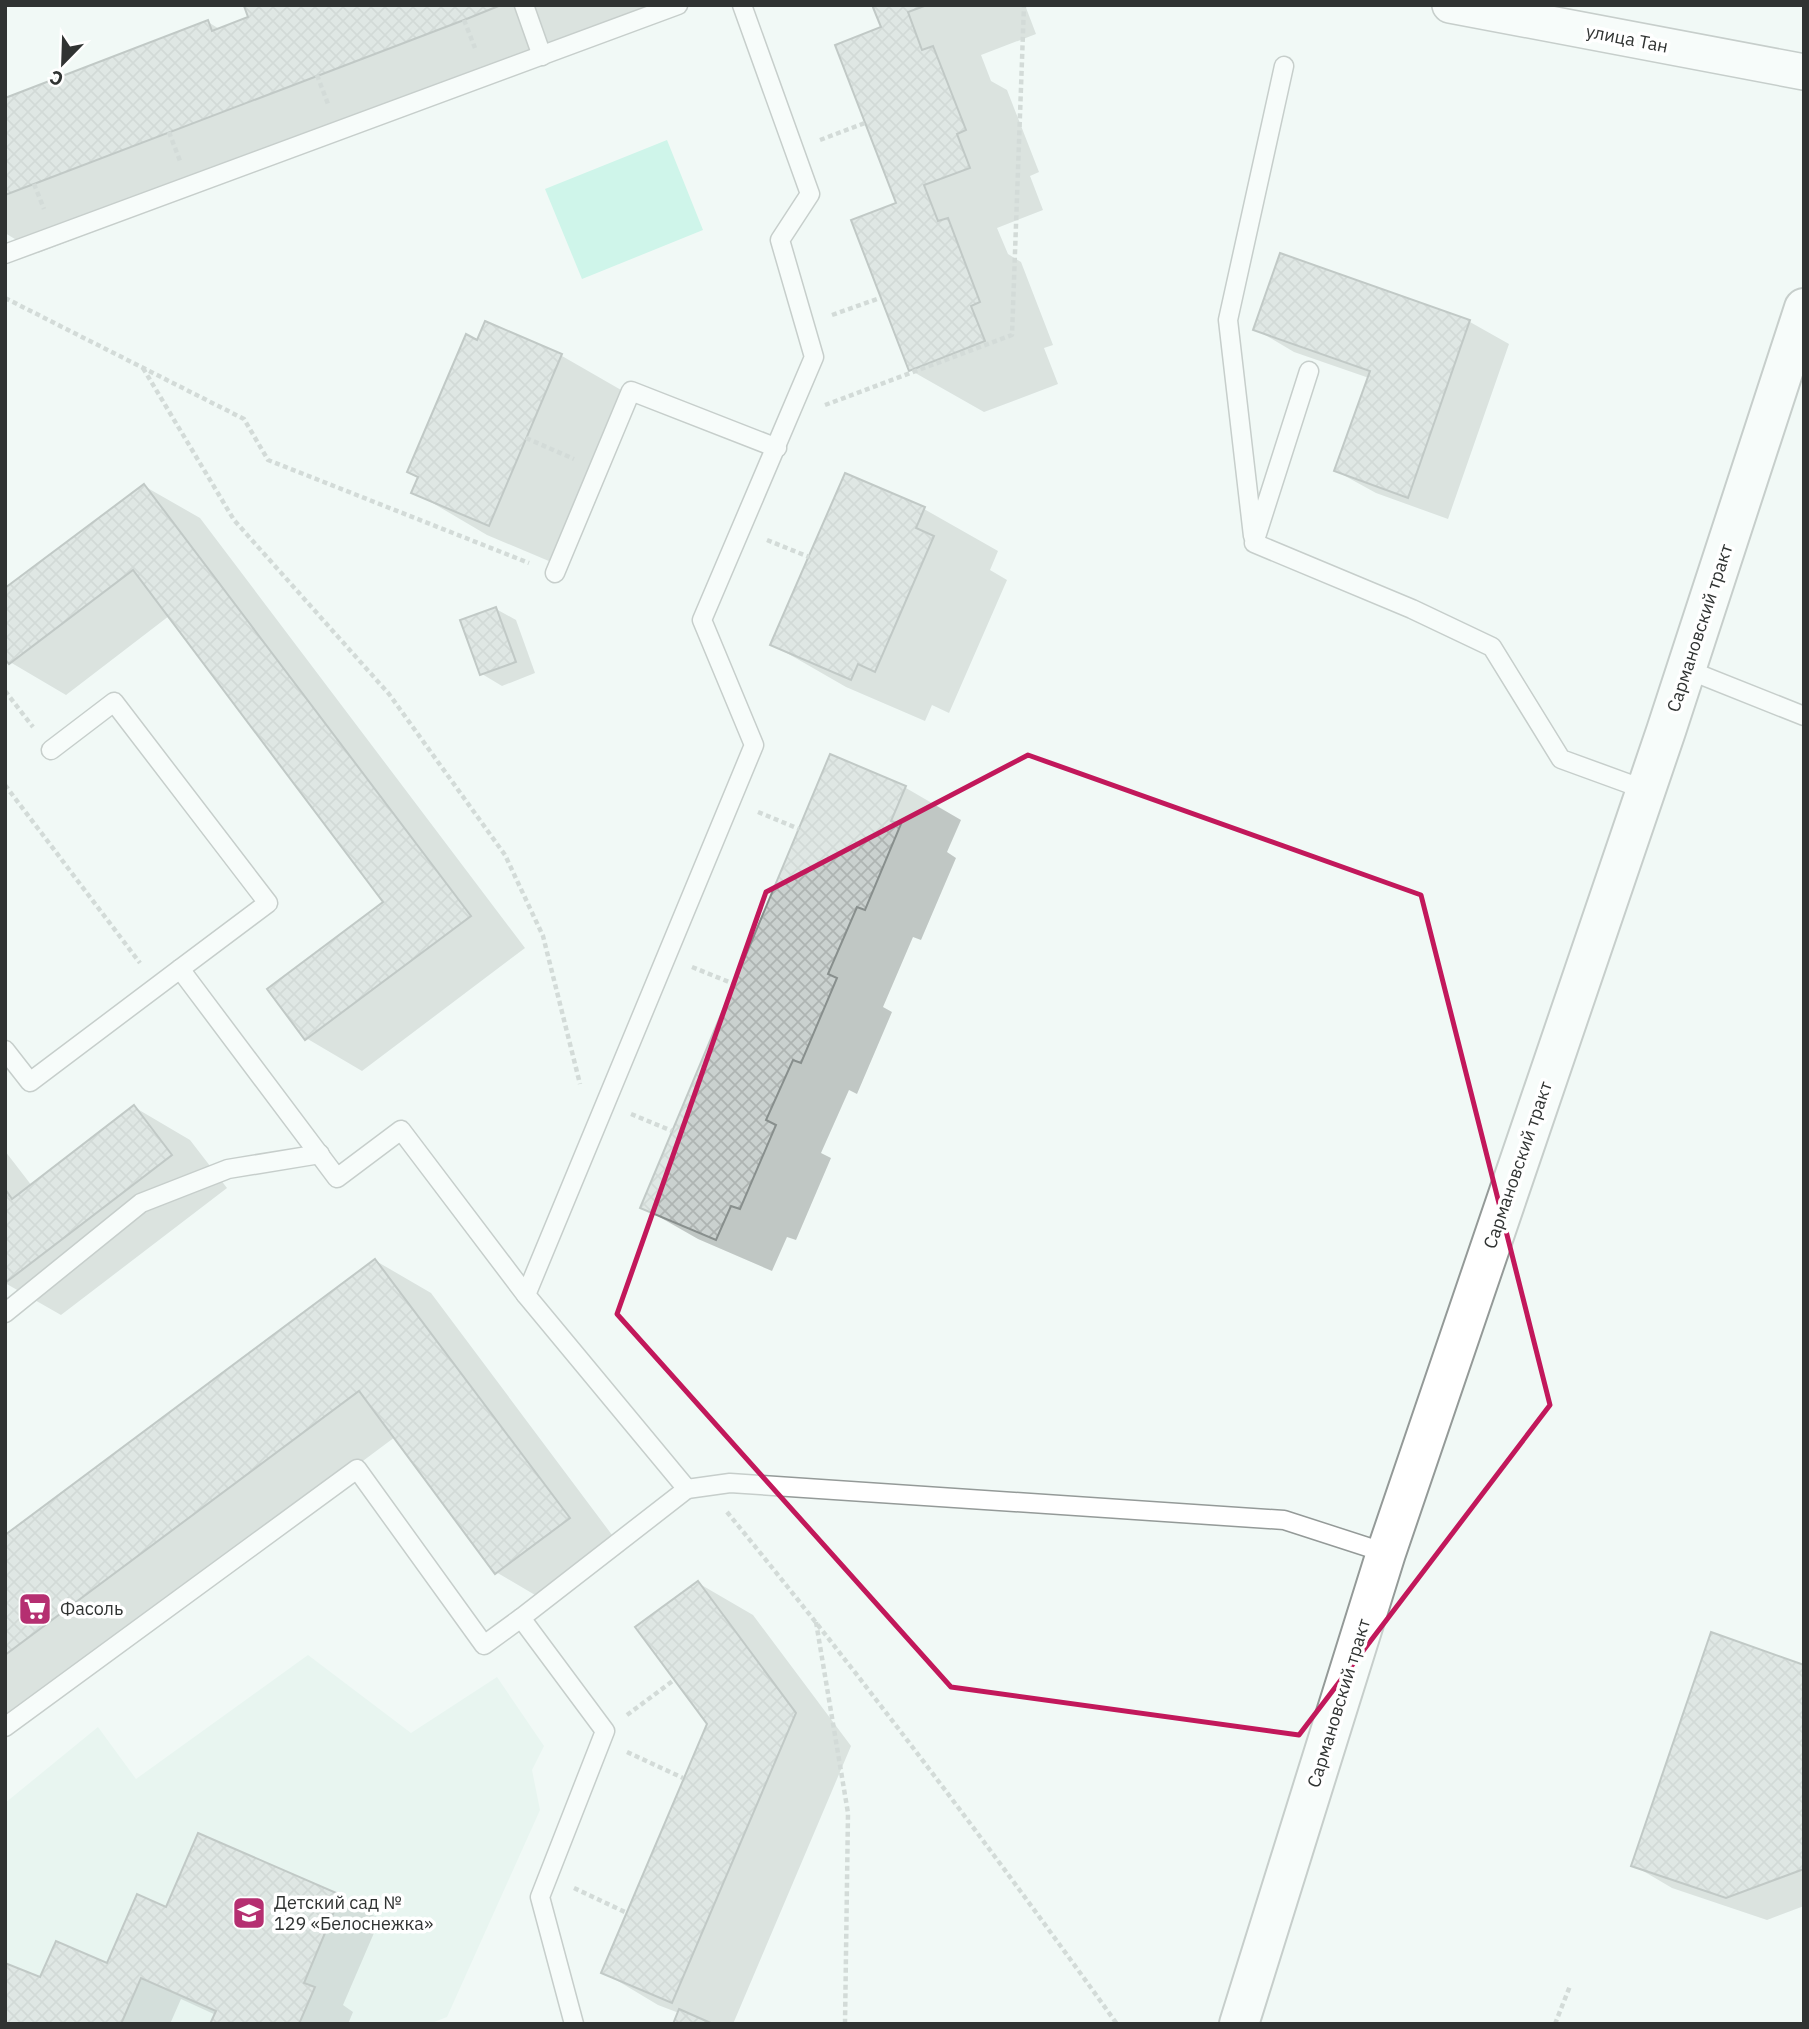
<svg xmlns="http://www.w3.org/2000/svg" width="1809" height="2029" viewBox="0 0 1809 2029" font-family="'IBM Plex Sans',sans-serif">
<style>
.built{fill:#deefe9}
.green{fill:#a6efdb}
.shadow{fill:#0003}
.building{fill:url(#building-cross-hatch);stroke:#888f8d;stroke-width:2}
.lines{fill:none;stroke-linecap:round;stroke-linejoin:round}
.lane-casing{stroke:#949a98;stroke-width:21}
.street-casing{stroke:#949a98;stroke-width:38}
.primary-casing{stroke:#949a98;stroke-width:42}
.path{stroke:#b0b7b4;stroke-width:4.5;stroke-dasharray:5 3.5;stroke-linecap:butt}
.lane{stroke:#fff;stroke-width:18}
.street{stroke:#fff;stroke-width:35}
.primary{stroke:#fff;stroke-width:38}
.marked{fill:none;stroke:#c2185b;stroke-width:5;stroke-linejoin:round}
.labels{text-anchor:middle;stroke-width:7;stroke-linejoin:round;paint-order:stroke}
.street-label{font-size:18px;fill:#303332;stroke:#fff}
.poi-label{font-size:18px;fill:#303332;stroke:#fff;text-anchor:start}
</style>
<defs>
<pattern id="building-cross-hatch" width="8" height="8" patternUnits="userSpaceOnUse" patternTransform="scale(1.75)"><rect width="8" height="8" fill="#cad1cf"/><path d="M0 0l8 8M0 8l8-8" fill="none" stroke="#aeb4b2"/></pattern>
</defs>
<rect width="100%" height="100%" fill="#f1f9f6"/>
<path class="built" d="M308 1655 411 1733 497 1677 544 1746 532 1770 540 1810 447 2017 429 2024H5V1803L98 1727 136 1779Z"/>
<path class="green" d="M667 140 703 230 582 279 545 189Z"/>
<g class="shadow">
<path d="M250 5H685L38 253 5 233V100L208 22 221 30 251 18 246 7Z"/>
<path d="M874 5H1025L1036 34 981 55 991 81 1007 90 1039 172 1030 176 1043 210 997 228 1008 254 1021 262 1053 345 1044 348 1058 384 984 412 910 370 883 28Z"/>
<path d="M1281 255 1470 322 1509 344 1448 519 1376 493 1336 471 1369 378 1294 352 1255 329Z"/>
<path d="M486 323 562 356 635 398 563 567 487 535 414 492Z"/>
<path d="M144 486 200 518 525 948 362 1071 306 1038 385 902 169 616 66 695 10 662Z"/>
<path d="M924 509 998 551 990 570 1007 580 949 713 932 705 925 721 846 687 773 645Z"/>
<path d="M496 609 516 620 535 673 502 686 482 674Z"/>
<path d="M831 757 906 788 961 820 947 852 956 858 921 940 913 937 883 1007 892 1012 857 1094 849 1090 821 1153 831 1158 796 1240 787 1237 772 1271 698 1239 642 1207Z"/>
<path d="M134 1107 190 1140 227 1188 61 1315 5 1283V1151L32 1186Z"/>
<path d="M376 1261 431 1293 624 1551 552 1605 496 1572 395 1437 5 1728V1537Z"/>
<path d="M698 1583 753 1615 851 1746 733 2024H674L679 2013 658 2005 603 1972 709 1723Z"/>
<path d="M1804 1667V1906L1767 1920 1672 1888 1633 1865Z"/>
<path d="M199 1836 341 1897 380 1919 343 2005 353 2012 348 2024H212L216 2015 181 1999 170 2024H5L40 1980 108 1965 167 1909Z"/>
</g>
<g class="building">
<path d="M501 5 464 20 5 195V98L208 20 212 31 248 17 244 6Z"/>
<path d="M872 5H927L908 12 922 50 933 46 966 130 957 134 970 168 924 185 938 221 948 218 980 302 971 306 985 341 909 371 851 220 896 203 835 45 881 27Z"/>
<path d="M1280 253 1470 320 1408 498 1334 471 1370 371 1253 330Z"/>
<path d="M485 321 562 354 489 526 411 493 418 477 407 472 466 334 477 340Z"/>
<path d="M845 473 925 507 916 528 934 536 875 672 858 664 851 680 770 645Z"/>
<path d="M144 484 471 916 305 1040 267 989 383 902 133 570 9 664 5 659V588Z"/>
<path d="M496 607 516 662 480 675 460 620Z"/>
<path d="M830 754 906 786 891 821 901 824 865 910 857 907 828 974 837 978 801 1063 793 1060 766 1120 776 1125 740 1209 731 1206 716 1240 640 1208Z"/>
<path d="M134 1105 172 1155 5 1283V1189L12 1199Z"/>
<path d="M375 1259 570 1518 495 1574 359 1391 5 1655V1535Z"/>
<path d="M698 1581 796 1713 672 2003 601 1973 707 1724 635 1627Z"/>
<path d="M1711 1632 1804 1665V1869L1726 1898 1631 1866Z"/>
<path d="M198 1833 341 1895 304 1983 315 1987 299 2024H210L216 2011 141 1978 121 2024H5V1963L40 1977 56 1941 107 1963 137 1894 166 1907Z"/>
<path d="M679 2009 713 2024H673Z"/>
</g>
<g class="lines">
<defs>
<g id="lane">
<path d="M524 5 542 56"/>
<path d="M742 5 810 194 780 240 814 357 702 620 754 745 526 1295 687 1489 730 1483 1284 1520 1386 1553"/>
<path d="M5 254 678 5"/>
<path d="M1309 371 1254 543 1412 609 1492 647 1561 759 1646 790"/>
<path d="M1253 536 1228 320 1284 66"/>
<path d="M555 573 631 391 777 448"/>
<path d="M1686 669 1804 716"/>
<path d="M51 750 114 702 268 903 180 969"/>
<path d="M5 1050 30 1082 180 969 337 1178 401 1130 526 1295"/>
<path d="M5 1313 141 1203 228 1169 320 1154"/>
<path d="M5 1727 357 1469 484 1645 521 1618"/>
<path d="M574 2024 540 1897 605 1731 521 1618 687 1489"/>
</g>
<path id="street" d="M1450 5 1804 72"/>
<path id="primary" d="M1239 2024 1386 1553 1666 731 1804 308"/>
</defs>
<use href="#lane" class="lane-casing"/>
<use href="#street" class="street-casing"/>
<use href="#primary" class="primary-casing"/>
<g class="path">
<path d="M464 20 475 48"/>
<path d="M317 75 328 104"/>
<path d="M169 132 180 161"/>
<path d="M820 140 865 123"/>
<path d="M34 184 44 209"/>
<path d="M5 298 244 419 268 460 529 563"/>
<path d="M832 315 880 298"/>
<path d="M143 368 234 520 389 694 505 855 543 936 580 1084"/>
<path d="M825 405 1012 335 1024 5"/>
<path d="M526 438 574 459"/>
<path d="M767 540 809 557"/>
<path d="M5 691 33 727"/>
<path d="M5 785 140 963"/>
<path d="M758 812 799 829"/>
<path d="M692 967 734 984"/>
<path d="M631 1114 672 1131"/>
<path d="M727 1512C863 1678 992 1850 1117 2024"/>
<path d="M816 1622 848 1813 845 2024"/>
<path d="M627 1715 674 1680"/>
<path d="M627 1752 683 1778"/>
<path d="M574 1888 627 1913"/>
<path d="M1555 2024 1570 1986"/>
</g>
<use href="#lane" class="lane"/>
<use href="#street" class="street"/>
<use href="#primary" class="primary"/>
</g>
<path d="M0 0H1809V2029H0ZM1028 755 1421 895 1550 1405 1299 1735 951 1687 617 1314 766 892Z" fill="#f1f9f6" fill-opacity=".55" fill-rule="evenodd"/>
<path class="marked" d="M1028 755 1421 895 1550 1405 1299 1735 951 1687 617 1314 766 892Z"/>
<defs>
<symbol id="supermarket-square" viewBox="-11 -11 22 22"><rect x="-9" y="-9" width="18" height="18" rx="4" fill="#b52f71" stroke="#fff"/><path d="M-6-5.5h2.5l.6 2H6L4.5 2H-2.5L-4.4-4H-6ZM-1.5 3.2a1.3 1.3 0 1 0 .1 0ZM3 3.2a1.3 1.3 0 1 0 .1 0Z" fill="#fff"/></symbol>
<symbol id="school-square" viewBox="-11 -11 22 22"><rect x="-9" y="-9" width="18" height="18" rx="4" fill="#b52f71" stroke="#fff"/><path d="M0-5L7-2L0 1L-7-2ZM-4 1L0 2.5L4 1V4Q0 6-4 4Z" fill="#fff"/></symbol>
</defs>
<g fill-rule="evenodd">
<use href="#supermarket-square" x="16" y="1590" width="38" height="38"/>
<use href="#school-square" x="230" y="1894" width="38" height="38"/>
</g>
<g class="labels">
<g class="street-label">
<text transform="translate(1627 39) rotate(11)" y="6">улица Тан</text>
<text transform="translate(1700 628) rotate(-72)" y="6">Сармановский тракт</text>
<text transform="translate(1518 1165) rotate(-71)" y="6">Сармановский тракт</text>
<text transform="translate(1339 1703) rotate(-73)" y="6">Сармановский тракт</text>
</g>
<g class="poi-label">
<text x="60" y="1615">Фасоль</text>
<text x="274" y="1909">Детский сад №<tspan x="274" dy="21">129 «Белоснежка»</tspan></text>
</g>
</g>
<rect width="1809" height="2029" fill="none" stroke="#303332" stroke-width="14"/>
<g transform="translate(63 63) rotate(203)" stroke="#ffffff" stroke-width="5" paint-order="stroke">
<path d="M0-5L12 26L0 18L-12 26Z" fill="#303332"/>
<text y="-10" font-size="19" font-weight="bold" text-anchor="middle" fill="#303332">С</text>
</g>
</svg>
